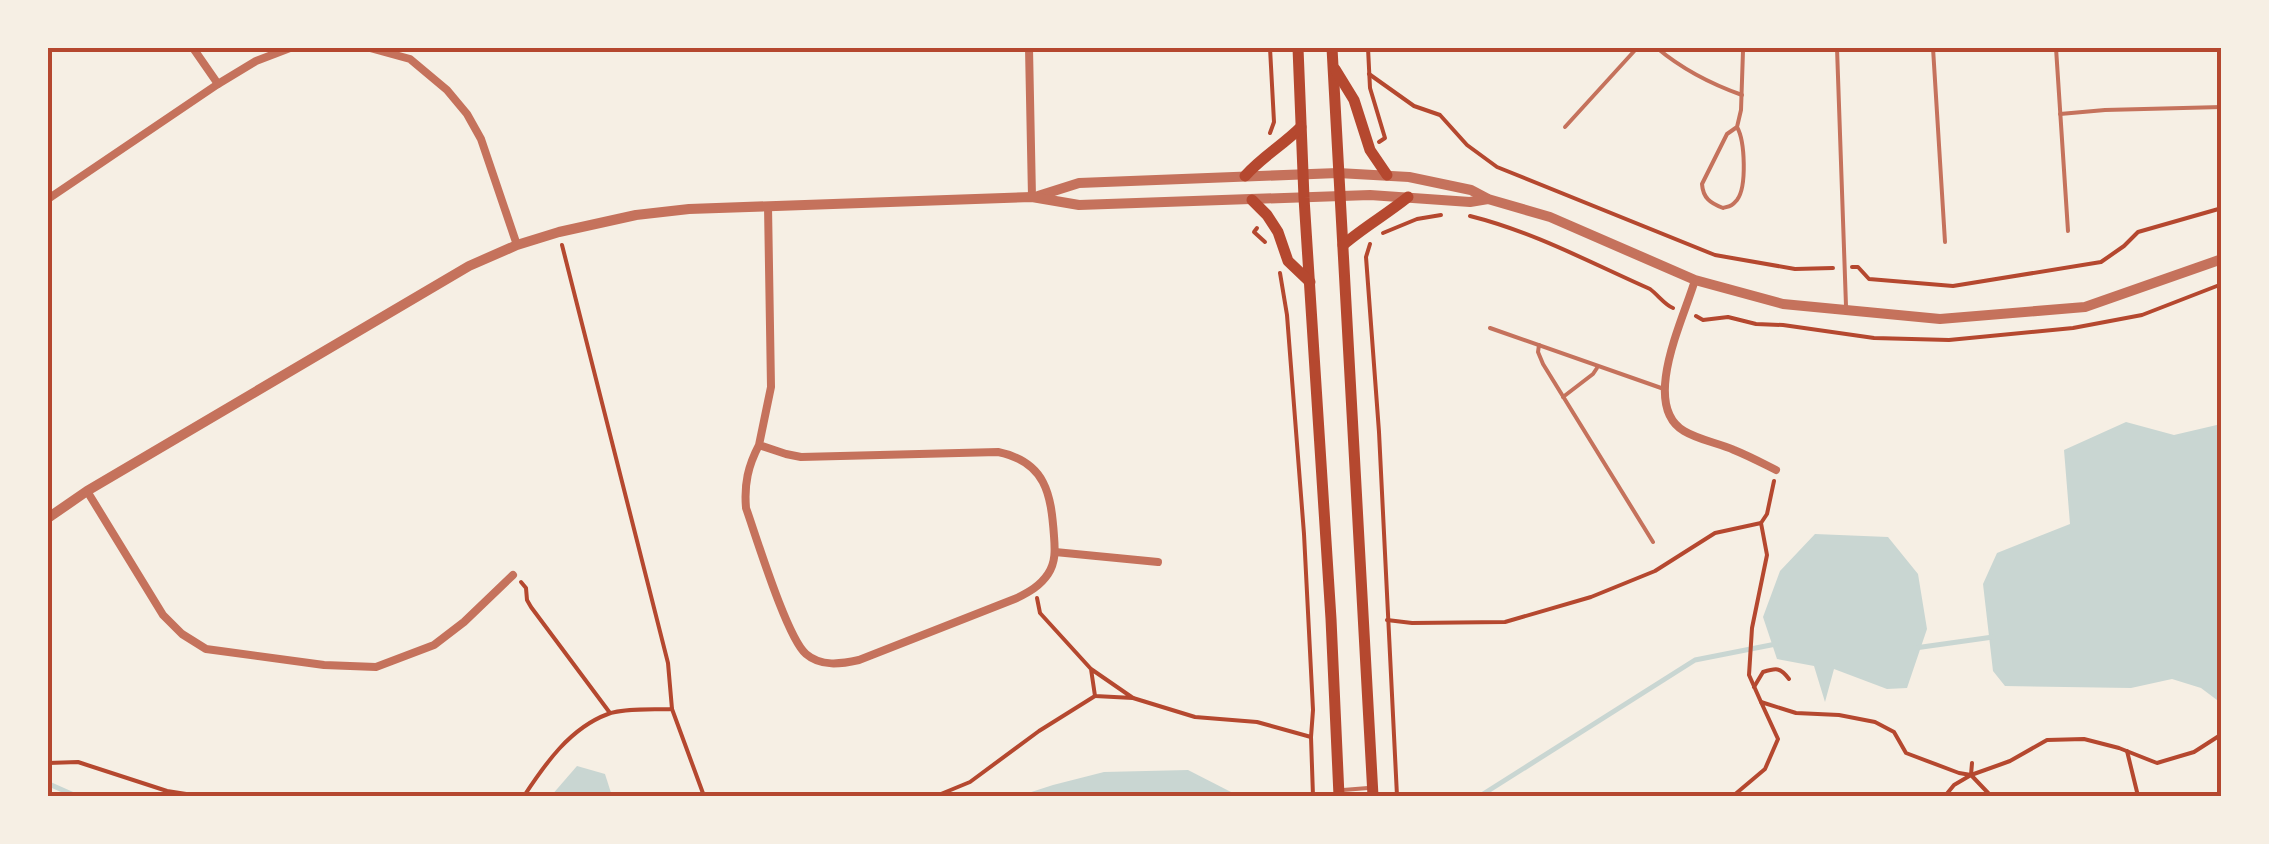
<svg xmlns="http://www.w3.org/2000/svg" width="2269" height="844" viewBox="0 0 2269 844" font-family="Jost,sans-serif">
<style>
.water{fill:#c9d6d2}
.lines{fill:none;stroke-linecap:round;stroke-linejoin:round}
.stream{stroke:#c9d6d2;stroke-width:5}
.path{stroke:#b5482f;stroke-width:4}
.service{stroke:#c5725c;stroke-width:4}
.minor{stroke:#c5725c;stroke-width:8}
.tertiary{stroke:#c5725c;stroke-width:10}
.secondary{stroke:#b5482f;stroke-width:11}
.neatline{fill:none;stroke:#b5482f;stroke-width:4}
</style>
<rect width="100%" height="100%" fill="#f6efe4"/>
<g class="water">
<path d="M2126 422 2174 435 2221 424V703L2201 688 2172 679 2131 688 2005 686 1993 671 1983 584 1997 553 2070 524 2064 450Z"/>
<path d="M1815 534 1888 537 1918 574 1927 629 1907 688 1887 689 1834 669 1825 702 1814 666 1777 659 1763 617 1780 571Z"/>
<path d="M577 766 605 774 612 796H551Z"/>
<path d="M1188 770 1231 792 1233 796H1019L1053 785 1104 772Z"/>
</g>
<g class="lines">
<g class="stream">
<path d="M1915 648 1993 637"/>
<path d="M49 784 76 796"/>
<path d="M1480 796 1695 660 1776 644"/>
</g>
<g class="path">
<path d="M1368 48 1370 88 1385 138 1379 142"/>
<path d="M1369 74 1414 106 1440 115 1467 145 1497 167 1715 255 1795 269 1833 268"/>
<path d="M1270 133 1274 122 1270 48"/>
<path d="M1470 216C1534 232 1591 263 1650 289 1658 295 1665 305 1673 308"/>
<path d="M1257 228 1254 232 1265 242"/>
<path d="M1383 233 1417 219 1441 215"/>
<path d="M1370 244 1366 257 1379 432 1397 796"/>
<path d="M562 245 668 663 672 709 704 796"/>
<path d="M1852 267H1858L1869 279 1953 286 2101 262 2124 246 2138 232 2222 208"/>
<path d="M1280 273 1287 315 1304 534 1313 710 1311 737 1313 796"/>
<path d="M1696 316 1703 320 1728 317 1756 324 1783 325 1874 338 1949 340 2073 328 2142 315 2222 284"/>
<path d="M1761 523 1767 514 1774 481"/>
<path d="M521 582 526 588 527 600 531 607 610 713"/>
<path d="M1037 598 1040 613 1091 669 1095 696 1133 698 1091 669"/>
<path d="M1387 620 1412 623 1505 622 1591 597 1655 571 1715 533 1761 523 1767 555 1752 628 1749 675 1761 702"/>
<path d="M1754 687 1763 672C1776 668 1780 667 1789 679"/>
<path d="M1133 698 1195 717 1257 722 1311 737"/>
<path d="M2127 751 2138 796"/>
<path d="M48 763 78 762 167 791 199 796"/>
<path d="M1971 775 1972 763"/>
<path d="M227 796 242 794 252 796"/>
<path d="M524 796C545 764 570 728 608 714 624 708 654 710 672 709"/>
<path d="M936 796 970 782 1039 731 1095 696"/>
<path d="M1733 796 1765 769 1778 739 1761 702 1796 713 1839 715 1875 722 1894 732 1906 753 1959 773 1971 775 2010 761 2047 740 2084 739 2119 748 2157 763 2194 752 2222 734"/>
<path d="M1945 796 1954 785 1971 775 1991 796"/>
</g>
<g class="service">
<path d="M1657 48C1682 69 1711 84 1742 95"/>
<path d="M1837 48 1846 306"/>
<path d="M1933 48 1945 242"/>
<path d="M2056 48 2068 231"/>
<path d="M2060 114 2105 110 2222 107"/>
<path d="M1565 127 1637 48"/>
<path d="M1737 127C1745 141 1747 187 1737 200 1732 206 1730 206 1723 208 1710 203 1703 198 1702 184L1727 134 1737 127 1741 110 1743 51"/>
<path d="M1490 328 1664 389"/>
<path d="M1539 345 1538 352 1543 364 1653 542"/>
<path d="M1563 397 1593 374 1597 368"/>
<path d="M1343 790 1368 788"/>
</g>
<g class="minor">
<path d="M193 48 218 84"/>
<path d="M370 48 410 59 447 90 467 114 481 139 517 245"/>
<path d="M1029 48 1032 197"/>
<path d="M48 199 218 84 256 61 290 48"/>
<path d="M1695 280C1684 318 1640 405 1684 431 1699 440 1718 443 1734 450 1749 456 1762 463 1776 470"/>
<path d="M759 445C748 466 744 484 746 508 756 536 787 638 806 654 821 667 841 664 859 660L1017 598C1029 592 1040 586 1048 574 1056 562 1055 549 1054 536 1051 494 1046 462 998 452L801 457 786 454 759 445 771 387 768 206"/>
<path d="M87 491 163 615 182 634 206 649 324 665 376 667 434 645 464 622 513 575"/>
<path d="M1055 552 1158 562"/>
<path d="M1770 796H1843"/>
</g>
<g class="tertiary">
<path d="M1038 196 1079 183 1338 173 1409 177 1471 190 1488 199 1550 217 1695 280 1783 304 1940 319 2085 307 2222 259"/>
<path d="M48 518 87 491 469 266 517 245 559 232 636 215 689 209 1032 197 1079 205 1370 195 1470 202 1488 199"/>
</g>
<g class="secondary">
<path d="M1298 48 1304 198 1331 619 1339 796"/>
<path d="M1332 48 1373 796"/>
<path d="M1335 69 1354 100 1370 150 1387 175"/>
<path d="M1245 176C1262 157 1283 145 1301 127"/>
<path d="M1252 200 1267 215 1278 232 1288 261 1310 282"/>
<path d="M1343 245C1364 227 1387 214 1408 197"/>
</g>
</g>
<rect width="2269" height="844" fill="none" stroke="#f6efe4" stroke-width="100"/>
<rect x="50" y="50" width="2169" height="744" class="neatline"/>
</svg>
